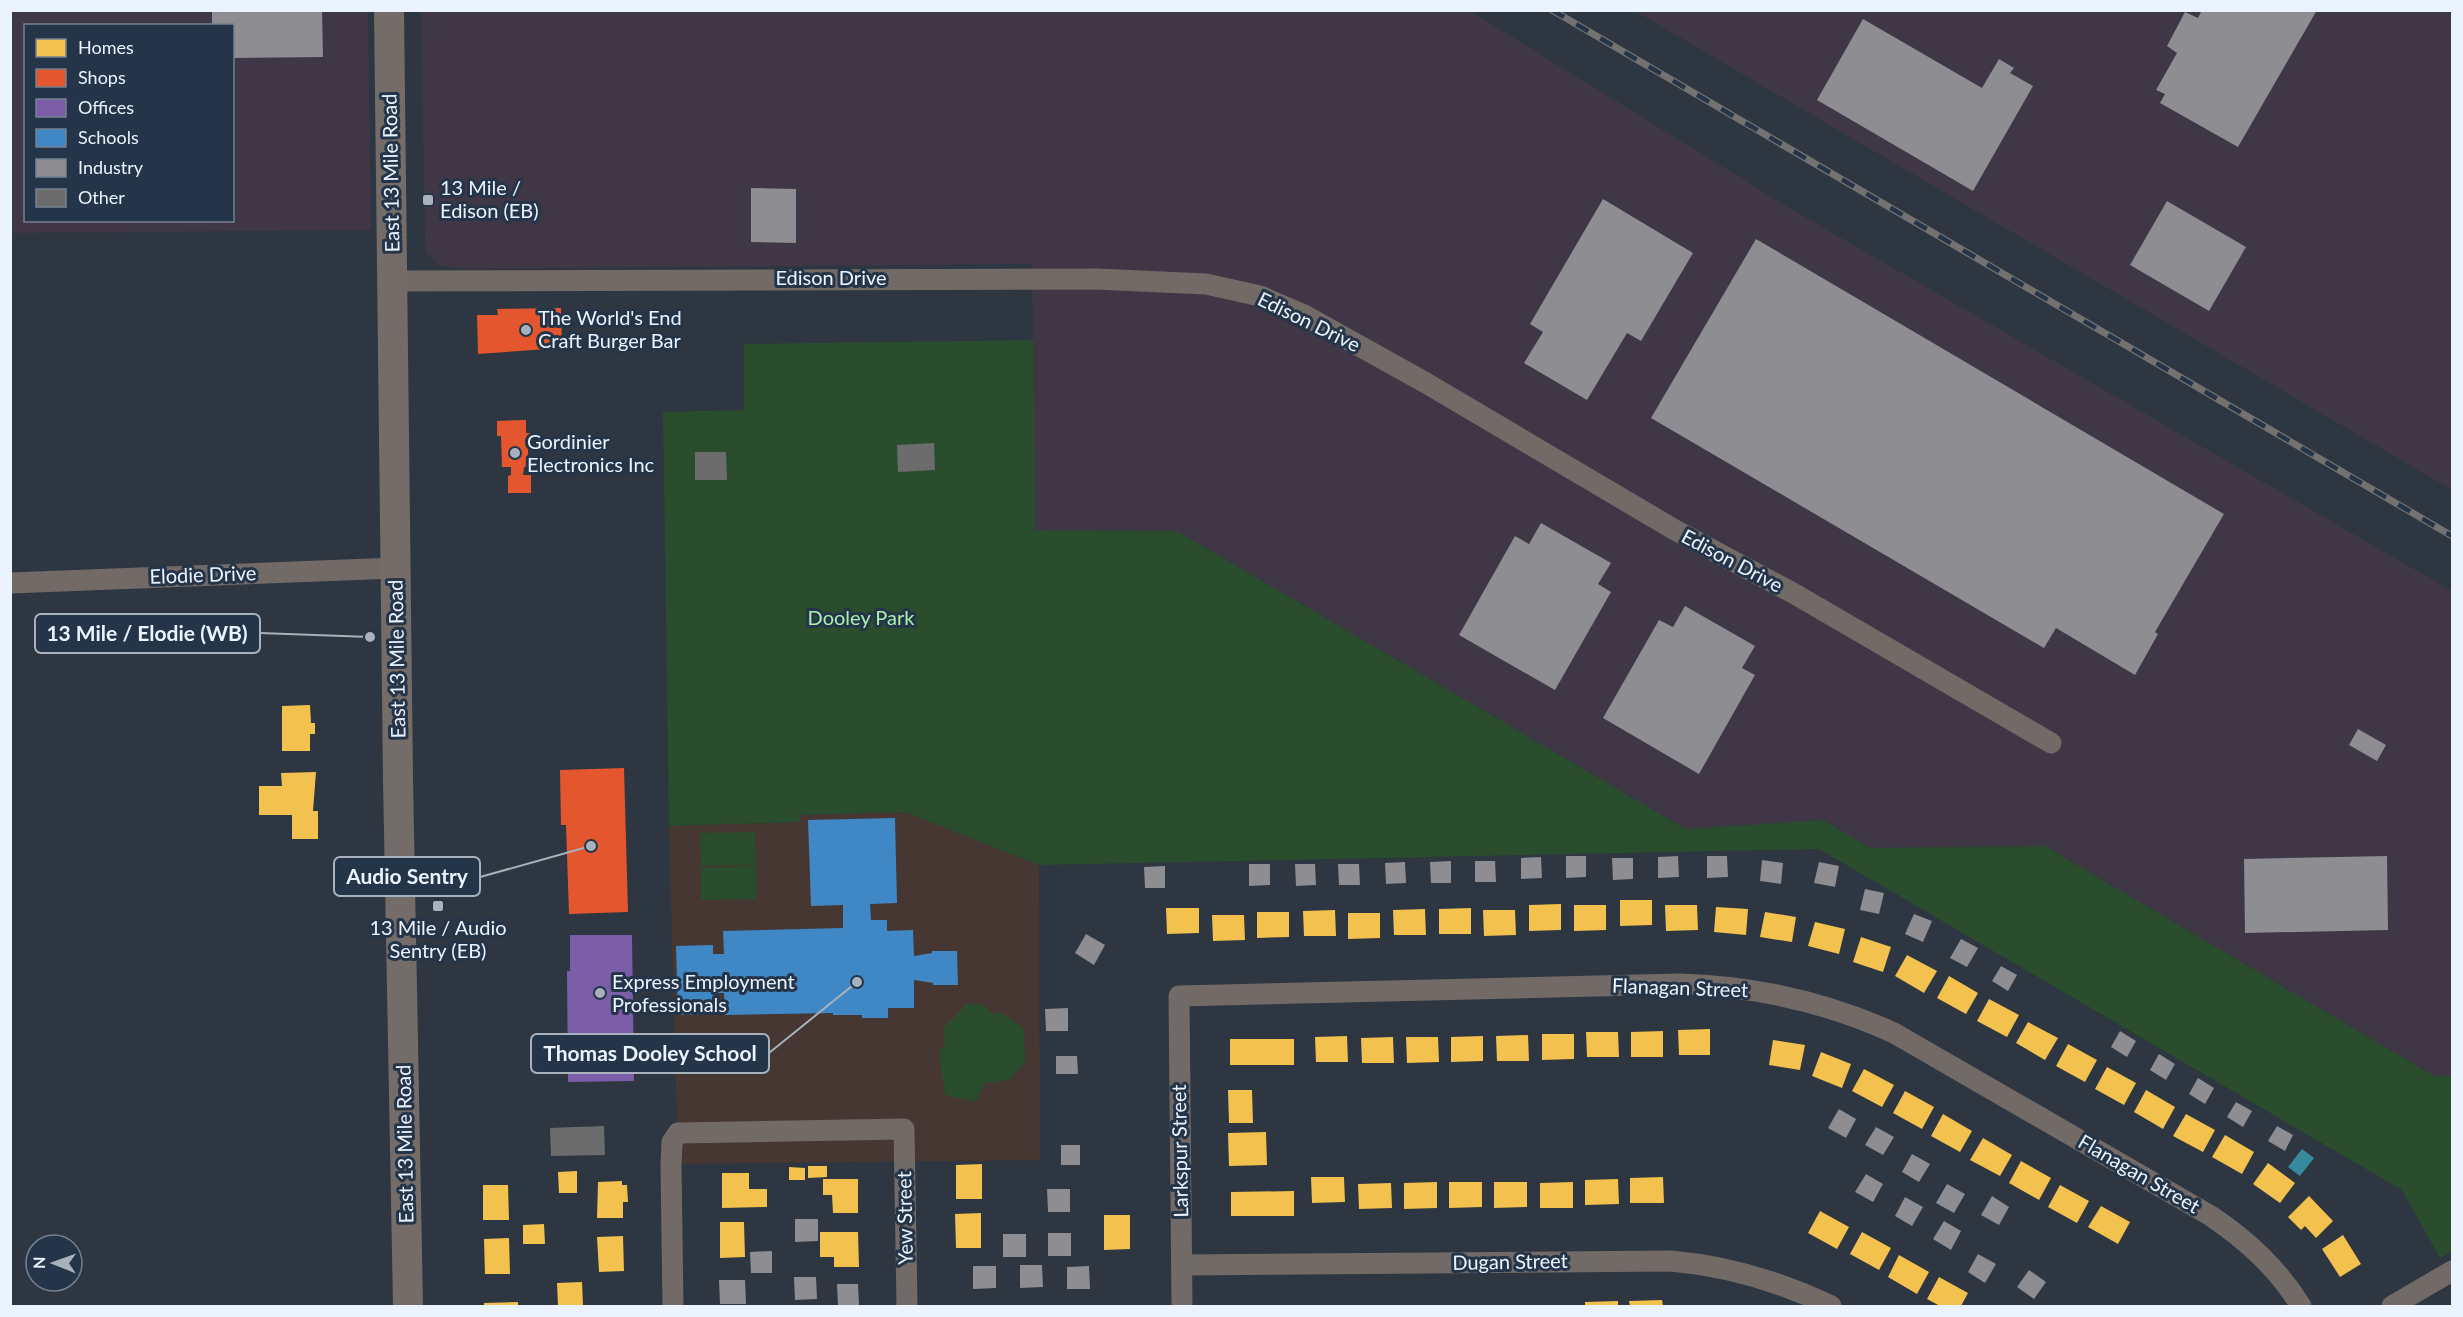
<svg xmlns="http://www.w3.org/2000/svg" width="2463" height="1317" viewBox="0 0 2463 1317" font-family="Lato,sans-serif">
<style>
.industrial{fill:#3f3745;fill-rule:evenodd}
.education{fill:#463732}
.green{fill:#2a4d2e}
.water{fill:#37899d}
.homes{fill:#f2c14e}
.shops{fill:#e4572e}
.offices{fill:#7b5ea7}
.schools{fill:#3f88c5}
.industry{fill:#8d8d92}
.building{fill:#6d6c6d}
.lines{fill:none;stroke-linecap:round;stroke-linejoin:round}
.minor{stroke:#726a66;stroke-width:21}
.secondary{stroke:#746c68;stroke-width:30}
.rail-casing{stroke:#747271;stroke-width:7}
.rail{stroke:#253549;stroke-width:4.5;stroke-dasharray:14;stroke-linecap:butt}
.poi-dot{fill:#a8b2bc;stroke:#253549;stroke-width:2}
.labels{text-anchor:middle;stroke-width:6;stroke-linejoin:round;paint-order:stroke}
.street-label{font-size:20px;fill:#ebf4fe;stroke:#253549}
.poi-label{font-size:20px;fill:#ebf4fe;stroke:#253549;text-anchor:start}
.park-label{font-size:20px;fill:#a9f0aa;stroke:#253549}
.leader{fill:none;stroke:#a8b2bc;stroke-width:2}
.callout-dot{fill:#a8b2bc;stroke:#253549;stroke-width:2}
.callout{fill:#253549;stroke:#a8b2bc;stroke-width:2}
.callout-label{font-size:21px;text-anchor:middle;font-weight:bold;fill:#ebf4fe}
</style>
<rect width="100%" height="100%" fill="#2d3641"/>
<g class="industrial">
<path d="M10 11H368L371 230 11 233ZM26 26H232V220H26Z"/>
<path d="M421 11H1470L1793 210 2452 591V1076L2436 1077 2045 846 1870 848 1824 820 1686 829 1177 531 1035 530 1032 264 460 269 439 265 426 253 425 241Z"/>
<path d="M1635 11H2452V490L1715 58Z"/>
</g>
<path class="education" d="M905 812 1039 865 1040 1160 678 1164 669 826 799 822V815Z"/>
<g class="green">
<path d="M1033 340 1035 530 1177 531 1686 829 1824 820 1870 848 2045 846 2436 1077 2452 1076V1252L2440 1258 2402 1190 1819 849 1039 865 905 812 800 815 799 822 669 826 663 412 744 410V344Z"/>
<path d="M755 832 756 865 701 866 700 833Z"/>
<path d="M756 866 757 899 701 900V868Z"/>
<path d="M967 1004H984L990 1013H1002L1024 1029 1025 1063 1009 1080 985 1083 976 1102 945 1095 939 1052 945 1043 943 1028Z"/>
</g>
<path class="water" d="M2302 1149 2314 1158 2300 1176 2288 1167Z"/>
<g class="homes">
<path d="M310 705 311 723H315V734H310V751H282V706Z"/>
<path d="M316 772 313 811H318V839H292V815H259V786H282L281 773Z"/>
<path d="M1620 900H1652V925L1620 926Z"/>
<path d="M1561 904V930L1529 931V905Z"/>
<path d="M1574 905H1606V930L1574 931Z"/>
<path d="M1665 905H1697L1698 930 1666 931Z"/>
<path d="M1716 907 1748 909 1746 935 1714 932Z"/>
<path d="M1166 908H1199V933L1167 934Z"/>
<path d="M1471 908V934H1439V909Z"/>
<path d="M1425 909 1426 935H1394L1393 910Z"/>
<path d="M1335 910 1336 936H1304L1303 911Z"/>
<path d="M1483 910H1515L1516 935 1484 936Z"/>
<path d="M1257 912H1289V937L1257 938Z"/>
<path d="M1765 912 1796 917 1792 942 1760 937Z"/>
<path d="M1348 913H1380V938L1348 939Z"/>
<path d="M1212 915H1244L1245 940 1213 941Z"/>
<path d="M1815 922 1845 929 1839 954 1808 946Z"/>
<path d="M1861 937 1891 947 1883 972 1853 962Z"/>
<path d="M1907 955 1937 971 1924 993 1895 976Z"/>
<path d="M1949 976 1978 993 1966 1014 1937 998Z"/>
<path d="M1989 999 2019 1015 2007 1037 1977 1021Z"/>
<path d="M2028 1022 2058 1038 2045 1060 2016 1043Z"/>
<path d="M1710 1029V1055H1679L1678 1030Z"/>
<path d="M1663 1031V1057H1631V1032Z"/>
<path d="M1586 1032H1618L1619 1057H1587Z"/>
<path d="M1542 1034H1574V1059L1542 1060Z"/>
<path d="M1528 1035 1529 1061H1497L1496 1036Z"/>
<path d="M1347 1036 1348 1062H1316L1315 1037Z"/>
<path d="M1483 1036V1061L1451 1062V1037Z"/>
<path d="M1393 1037 1394 1063H1362L1361 1038Z"/>
<path d="M1406 1037H1438L1439 1062 1407 1063Z"/>
<rect x="1230" y="1039" width="64" height="26"/>
<path d="M1773 1040 1805 1045 1800 1070 1769 1065Z"/>
<path d="M2068 1044 2097 1060 2085 1082 2056 1066Z"/>
<path d="M1821 1052 1851 1064 1842 1088 1812 1076Z"/>
<path d="M2107 1067 2136 1083 2124 1105 2095 1089Z"/>
<path d="M1864 1069 1894 1085 1882 1107 1852 1091Z"/>
<path d="M1228 1090H1252L1253 1123H1229Z"/>
<path d="M2146 1090 2175 1107 2163 1129 2134 1112Z"/>
<path d="M1905 1091 1934 1107 1922 1129 1893 1113Z"/>
<path d="M1943 1114 1972 1131 1960 1152 1931 1136Z"/>
<path d="M2186 1114 2215 1130 2203 1152 2173 1136Z"/>
<path d="M1266 1132 1267 1165 1229 1166 1228 1133Z"/>
<path d="M2225 1135 2254 1152 2242 1174 2212 1157Z"/>
<path d="M1983 1138 2012 1155 2000 1176 1970 1160Z"/>
<path d="M2021 1161 2051 1178 2039 1200 2009 1183Z"/>
<path d="M2268 1163 2295 1183 2280 1203 2253 1184Z"/>
<path d="M982 1164V1199H956V1165Z"/>
<path d="M808 1166H827V1177L808 1178Z"/>
<path d="M789 1167 805 1168V1180H789Z"/>
<path d="M577 1171V1193H559L558 1172Z"/>
<path d="M722 1173H749V1189H767V1207L722 1208Z"/>
<path d="M1311 1177H1344L1345 1202 1312 1203Z"/>
<path d="M1663 1177 1664 1203H1630V1178Z"/>
<path d="M823 1179H858V1213H833L832 1195H823Z"/>
<path d="M1618 1179 1619 1204 1585 1205V1180Z"/>
<path d="M622 1181V1185H627L628 1202H623V1218H597L598 1182Z"/>
<path d="M1437 1182V1208L1404 1209V1183Z"/>
<path d="M1449 1182H1482V1207L1449 1208Z"/>
<path d="M1494 1182H1527V1207L1494 1208Z"/>
<path d="M1573 1182V1208H1540V1183Z"/>
<path d="M1391 1183 1392 1208 1359 1209 1358 1184Z"/>
<path d="M483 1185H508L509 1220H483Z"/>
<path d="M2060 1185 2089 1201 2077 1223 2048 1207Z"/>
<path d="M1294 1191V1216H1231V1192Z"/>
<path d="M2309 1196 2333 1221 2316 1238 2305 1226 2301 1230 2288 1217Z"/>
<path d="M2101 1206 2130 1222 2118 1244 2088 1227Z"/>
<path d="M1820 1211 1849 1227 1837 1249 1808 1233Z"/>
<path d="M981 1213V1248H956L955 1214Z"/>
<path d="M1104 1215H1130V1249L1104 1250Z"/>
<path d="M720 1222H744L745 1257 720 1258Z"/>
<path d="M544 1224 545 1244H523V1225Z"/>
<path d="M820 1232H858L859 1267H834V1257H820Z"/>
<path d="M1862 1232 1891 1248 1879 1270 1850 1254Z"/>
<path d="M2343 1235 2361 1264 2340 1277 2322 1249Z"/>
<path d="M623 1236 624 1271 599 1272 597 1237Z"/>
<path d="M509 1238 510 1274H485L484 1239Z"/>
<path d="M1899 1255 1929 1272 1917 1294 1888 1277Z"/>
<path d="M1939 1277 1968 1293 1961 1306H1940L1927 1299Z"/>
<path d="M582 1282 583 1306H558L557 1283Z"/>
<path d="M1662 1300 1663 1306H1630L1629 1301Z"/>
<path d="M1618 1301V1306H1585V1302Z"/>
<path d="M518 1302V1306H484V1303Z"/>
</g>
<g class="shops">
<path d="M561 308 562 348 478 354 477 315H498L497 309Z"/>
<path d="M526 420V433H532L533 447H528V467H524L523 475H531V493H508V476L511 475V467H502L501 436H497V421Z"/>
<path d="M624 768 628 912 569 914 566 825H561L560 770Z"/>
</g>
<path class="offices" d="M570 935H632L634 1081 568 1082 567 971H570Z"/>
<path class="schools" d="M895 818 897 903 870 904 871 920H887V931L913 930 914 956 932 953V951H957L958 985H933V983L914 980V1008H888V1018H862V1015H833V1013L725 1015 724 993H714L715 1014 678 1015 676 946 713 945V954H724L723 931 843 928V905L811 906 808 820Z"/>
<g class="industry">
<path d="M212 10H322L323 57 232 58V26H212Z"/>
<path d="M2202 10H2317L2238 147 2160 103 2165 94 2156 90 2177 53 2167 46 2185 12 2198 18Z"/>
<path d="M1863 19 1982 88 1999 59 2014 68 2010 73 2033 86 1973 191 1817 100Z"/>
<path d="M751 188 796 189V243L751 242Z"/>
<path d="M1603 199 1693 253 1641 341 1627 333 1587 400 1524 363 1543 332 1530 324Z"/>
<path d="M2167 201 2246 247 2209 311 2130 265Z"/>
<path d="M1756 239 2224 514 2155 632 2158 634 2135 675 2056 628 2044 648 1651 418Z"/>
<path d="M1541 523 1611 563 1598 584 1611 592 1555 690 1459 635 1515 536 1529 544Z"/>
<path d="M1685 606 1755 646 1742 668 1755 675 1699 774 1603 718 1659 620 1673 627Z"/>
<path d="M2358 729 2386 745 2377 761 2349 745Z"/>
<path d="M1566 856H1586V877L1566 878Z"/>
<path d="M1678 856 1679 877 1658 878V857Z"/>
<path d="M1707 856H1727L1728 877 1707 878Z"/>
<path d="M2387 856 2388 930 2245 933 2244 859Z"/>
<path d="M1541 857 1542 878 1521 879V858Z"/>
<path d="M1612 858H1633V879L1613 880Z"/>
<path d="M1762 860 1783 863 1781 884 1760 881Z"/>
<path d="M1451 861V883H1431L1430 862Z"/>
<path d="M1475 861H1495L1496 882H1475Z"/>
<path d="M1405 862 1406 883 1386 884 1385 863Z"/>
<path d="M1819 862 1839 866 1835 887 1814 883Z"/>
<path d="M1249 864H1270V885L1249 886Z"/>
<path d="M1295 864H1315L1316 885 1296 886Z"/>
<path d="M1338 864H1359L1360 885H1339Z"/>
<path d="M1165 866V888H1145L1144 867Z"/>
<path d="M1865 889 1884 893 1879 914 1860 910Z"/>
<path d="M1914 914 1932 921 1923 942 1905 934Z"/>
<path d="M1086 934 1105 945 1094 965 1075 953Z"/>
<path d="M1961 939 1978 948 1967 967 1950 958Z"/>
<path d="M2001 966 2017 975 2008 991 1992 981Z"/>
<path d="M1068 1008V1031H1046L1045 1009Z"/>
<path d="M2120 1031 2136 1041 2127 1057 2111 1047Z"/>
<path d="M2159 1054 2175 1064 2166 1080 2150 1070Z"/>
<path d="M1056 1056H1077L1078 1074H1056Z"/>
<path d="M2198 1078 2214 1088 2205 1104 2189 1094Z"/>
<path d="M2236 1102 2252 1111 2243 1127 2227 1117Z"/>
<path d="M1839 1109 1856 1119 1846 1138 1828 1128Z"/>
<path d="M2277 1126 2293 1135 2285 1151 2268 1141Z"/>
<path d="M1876 1127 1894 1137 1883 1155 1865 1145Z"/>
<rect x="1061" y="1145" width="19" height="20"/>
<path d="M1912 1154 1930 1164 1919 1182 1902 1172Z"/>
<path d="M1866 1174 1883 1184 1873 1202 1855 1192Z"/>
<path d="M1947 1184 1965 1194 1954 1213 1936 1203Z"/>
<path d="M1047 1189H1070V1212H1048Z"/>
<path d="M1992 1196 2009 1207 1999 1225 1981 1215Z"/>
<path d="M1905 1197 1923 1207 1912 1226 1895 1216Z"/>
<path d="M795 1219H818V1241L795 1242Z"/>
<path d="M1944 1221 1961 1231 1951 1250 1933 1239Z"/>
<rect x="1048" y="1233" width="23" height="23"/>
<rect x="1003" y="1234" width="23" height="23"/>
<path d="M772 1251V1273H751L750 1252Z"/>
<path d="M1978 1254 1996 1264 1985 1283 1968 1272Z"/>
<path d="M1020 1265H1042L1043 1287 1020 1288Z"/>
<path d="M973 1266H996V1288L973 1289Z"/>
<path d="M1089 1266 1090 1289H1067V1267Z"/>
<path d="M2029 1270 2046 1282 2034 1299 2017 1287Z"/>
<path d="M794 1277H816L817 1299 795 1300Z"/>
<path d="M719 1280H745L746 1304H720Z"/>
<path d="M837 1284H858L859 1305 838 1306Z"/>
</g>
<g class="building">
<path d="M934 443 935 470 898 472 897 445Z"/>
<path d="M695 452H726L727 480H695Z"/>
<path d="M604 1126 605 1155 551 1156 550 1128Z"/>
</g>
<g class="lines">
<g class="minor">
<path d="M393 281 1096 279 1206 284 1260 296 1304 315 1426 383 1675 530 1793 593 2051 743"/>
<path d="M10 583 396 568"/>
<path d="M1182 1265 1671 1261C1728 1266 1779 1281 1831 1306"/>
<path d="M673 1306 671 1165 672 1142 678 1133 904 1129 907 1306"/>
<path d="M1182 1306 1179 996 1679 984C1755 986 1824 1001 1894 1033L2211 1216C2249 1242 2277 1268 2301 1306"/>
<path d="M2392 1306 2452 1271"/>
</g>
<path class="secondary" d="M389 10 398 779 408 1306"/>
<defs>
<path id="rail" d="M1552 10 2452 536"/>
</defs>
<use href="#rail" class="rail-casing"/>
<use href="#rail" class="rail"/>
</g>
<g class="poi-dot">
<rect x="422" y="194" width="12" height="12" rx="3"/>
<circle cx="526" cy="330" r="6"/>
<circle cx="515" cy="453" r="6"/>
<rect x="432" y="900" width="12" height="12" rx="3"/>
<circle cx="600" cy="993" r="6"/>
</g>
<g class="labels">
<g class="street-label">
<text transform="translate(391 173) rotate(-91)" y="7">East 13 Mile Road</text>
<text x="831" y="285">Edison Drive</text>
<text transform="translate(1309 322) rotate(26)" y="7">Edison Drive</text>
<text transform="translate(1732 561) rotate(28)" y="7">Edison Drive</text>
<text transform="translate(203 575) rotate(-2)" y="7">Elodie Drive</text>
<text transform="translate(397 659) rotate(-91)" y="7">East 13 Mile Road</text>
<text transform="translate(1680 988) rotate(2)" y="7">Flanagan Street</text>
<text transform="translate(405 1144) rotate(-91)" y="7">East 13 Mile Road</text>
<text transform="translate(1180 1151) rotate(-91)" y="7">Larkspur Street</text>
<text transform="translate(2139 1174) rotate(30)" y="7">Flanagan Street</text>
<text transform="translate(905 1218) rotate(-91)" y="7">Yew Street</text>
<text transform="translate(1510 1262) rotate(-1)" y="7">Dugan Street</text>
</g>
<g class="poi-label">
<text x="440" y="195">13 Mile /<tspan x="440" dy="23">Edison (EB)</tspan></text>
<text x="538" y="325">The World's End<tspan x="538" dy="23">Craft Burger Bar</tspan></text>
<text x="527" y="449">Gordinier<tspan x="527" dy="23">Electronics Inc</tspan></text>
<text x="438" y="935" text-anchor="middle">13 Mile / Audio<tspan x="438" dy="23">Sentry (EB)</tspan></text>
<text x="612" y="989">Express Employment<tspan x="612" dy="23">Professionals</tspan></text>
</g>
<g class="park-label">
<text x="861" y="625">Dooley Park</text>
</g>
</g>
<path class="leader" d="M370 637L260 633M591 846L480 877M857 982L769 1053"/>
<g class="callout-dot">
<circle cx="370" cy="637" r="6"/>
<circle cx="591" cy="846" r="6"/>
<circle cx="857" cy="982" r="6"/>
</g>
<g class="callout">
<rect x="35" y="614" width="225" height="39" rx="6"/>
<rect x="334" y="857" width="146" height="39" rx="6"/>
<rect x="531" y="1034" width="238" height="39" rx="6"/>
</g>
<g class="callout-label">
<text x="147" y="641">13 Mile / Elodie (WB)</text>
<text x="407" y="884">Audio Sentry</text>
<text x="650" y="1061">Thomas Dooley School</text>
</g>
<rect width="2463" height="1317" fill="none" stroke="#ebf4fe" stroke-width="24"/>
<rect x="24" y="24" width="210" height="198" fill="#253549" stroke="#748191" stroke-width="1.5"/>
<rect x="36" y="39" width="30" height="18" fill="#f2c14e" stroke="#748191" stroke-width="1.5"/>
<text x="78" y="54" font-size="18" fill="#ebf4fe">Homes</text>
<rect x="36" y="69" width="30" height="18" fill="#e4572e" stroke="#748191" stroke-width="1.5"/>
<text x="78" y="84" font-size="18" fill="#ebf4fe">Shops</text>
<rect x="36" y="99" width="30" height="18" fill="#7b5ea7" stroke="#748191" stroke-width="1.5"/>
<text x="78" y="114" font-size="18" fill="#ebf4fe">Offices</text>
<rect x="36" y="129" width="30" height="18" fill="#3f88c5" stroke="#748191" stroke-width="1.5"/>
<text x="78" y="144" font-size="18" fill="#ebf4fe">Schools</text>
<rect x="36" y="159" width="30" height="18" fill="#8d8d92" stroke="#748191" stroke-width="1.5"/>
<text x="78" y="174" font-size="18" fill="#ebf4fe">Industry</text>
<rect x="36" y="189" width="30" height="18" fill="#6d6c6d" stroke="#748191" stroke-width="1.5"/>
<text x="78" y="204" font-size="18" fill="#ebf4fe">Other</text>
<g transform="translate(54 1263) rotate(271)"><circle r="28" fill="#253549" stroke="#748191" stroke-width="1.5"/>
<path d="M0-4.5L10 22L0 15L-10 22Z" fill="#a8b2bc"/>
<text y="-9" font-size="16" font-weight="bold" text-anchor="middle" fill="#ebf4fe">N</text>
</g>
</svg>
